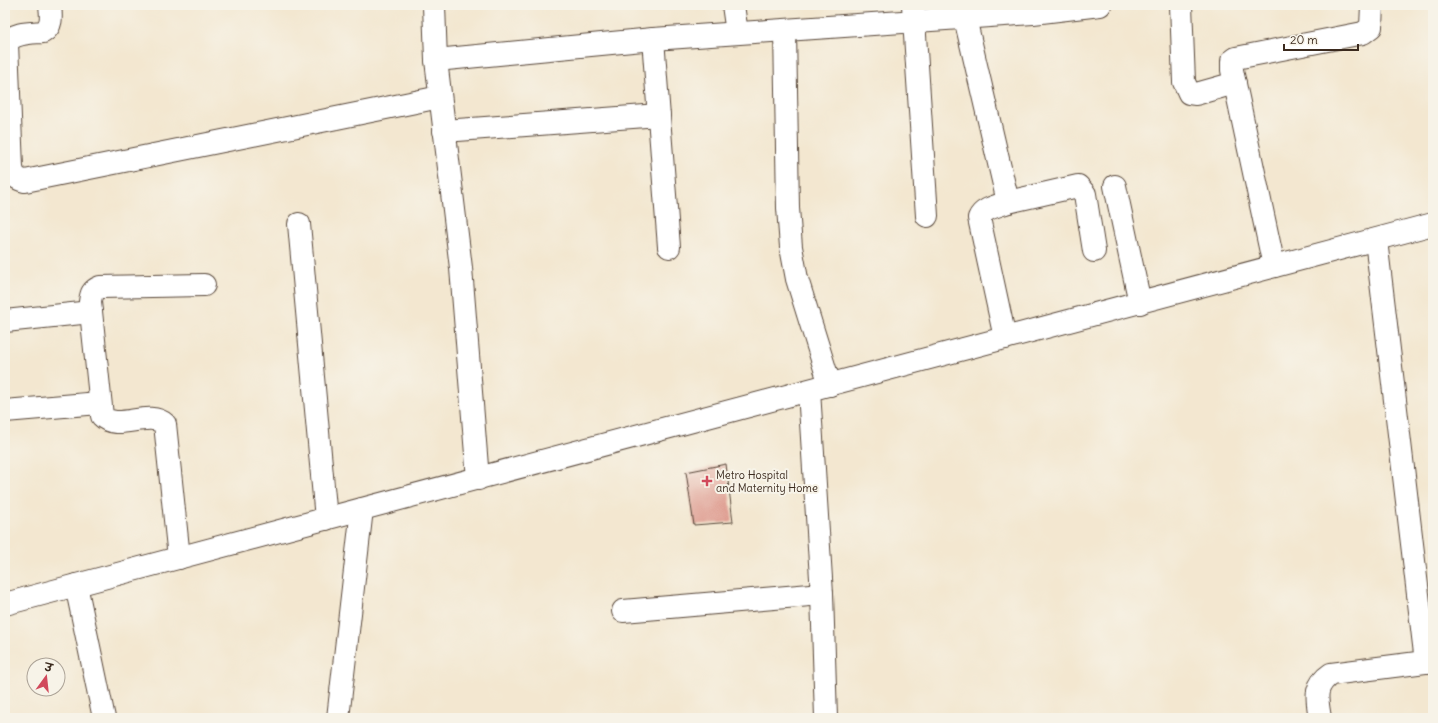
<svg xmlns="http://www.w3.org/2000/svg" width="1438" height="723" viewBox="0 0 1438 723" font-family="Delius,'Playpen Sans Deva',sans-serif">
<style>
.building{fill:#df9f93}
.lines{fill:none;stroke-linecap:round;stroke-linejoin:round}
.minor-casing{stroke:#574639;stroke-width:24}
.major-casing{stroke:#574639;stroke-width:24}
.minor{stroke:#fff;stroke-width:22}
.major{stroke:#fff;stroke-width:22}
.poi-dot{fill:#d1495b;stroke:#f7f3e8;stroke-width:1.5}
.labels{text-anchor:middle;stroke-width:4;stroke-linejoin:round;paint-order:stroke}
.poi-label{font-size:11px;fill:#3b2a1e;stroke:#f7f3e8;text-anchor:start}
</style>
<rect width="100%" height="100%" fill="#f7f3e8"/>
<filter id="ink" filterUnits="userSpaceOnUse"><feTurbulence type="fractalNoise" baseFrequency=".025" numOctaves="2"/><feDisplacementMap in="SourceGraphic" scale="8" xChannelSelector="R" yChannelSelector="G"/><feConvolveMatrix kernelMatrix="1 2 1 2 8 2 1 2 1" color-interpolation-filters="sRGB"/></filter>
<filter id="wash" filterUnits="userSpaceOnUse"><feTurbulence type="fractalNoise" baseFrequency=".012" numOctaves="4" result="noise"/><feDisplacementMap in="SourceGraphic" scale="16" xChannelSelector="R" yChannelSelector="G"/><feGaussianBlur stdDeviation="0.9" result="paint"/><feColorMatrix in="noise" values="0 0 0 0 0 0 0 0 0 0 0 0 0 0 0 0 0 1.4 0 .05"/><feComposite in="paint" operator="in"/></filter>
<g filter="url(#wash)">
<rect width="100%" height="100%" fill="#f3e7d0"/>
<g id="blocks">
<path class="building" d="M726 464 733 522 694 525 686 472Z"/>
</g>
</g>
<g filter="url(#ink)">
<use href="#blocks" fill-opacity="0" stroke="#574639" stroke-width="1"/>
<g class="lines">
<defs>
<g id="minor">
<path d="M50 5C51 15 53 26 43 32 31 33 14 32 7 43L12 168C14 177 17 179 25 181L440 97"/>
<path d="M434 5 436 60 461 268 478 479"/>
<path d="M733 5 737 33"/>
<path d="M913 5 927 216"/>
<path d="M1181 5 1184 82 1189 93 1196 94 1235 83"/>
<path d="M965 18 1008 202C998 206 983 208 979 218L1005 338"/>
<path d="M785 30 788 208 791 247 797 279 830 385"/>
<path d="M653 39 669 247"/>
<path d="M436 60 653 39 1033 13 1100 5"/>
<path d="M444 131 659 115"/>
<path d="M1115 186 1140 303"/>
<path d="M1008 202 1078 186 1085 194 1094 251"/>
<path d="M299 224 326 519"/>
<path d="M1376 240 1426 662"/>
<path d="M1274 266 1232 70V61L1236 58 1363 33 1371 27 1372 5"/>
<path d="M5 321 91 312"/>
<path d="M809 391 822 594 826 718"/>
<path d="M5 411 99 403"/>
<path d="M179 558 165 424C149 409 117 432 102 416L90 302C91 294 92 290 100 287L204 285"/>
<path d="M76 585 104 718"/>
<path d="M623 611 822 594"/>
<path d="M338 718 362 509"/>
<path d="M1320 718C1317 699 1313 686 1331 674L1433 661"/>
</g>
<path id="major" d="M5 604 1433 224"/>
</defs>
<use href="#minor" class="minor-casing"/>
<use href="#major" class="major-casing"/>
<use href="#minor" class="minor"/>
<use href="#major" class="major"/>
</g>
</g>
<path class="poi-dot" d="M705 475h4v4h4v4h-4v4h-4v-4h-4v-4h4z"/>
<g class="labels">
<g class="poi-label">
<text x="716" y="479">Metro Hospital<tspan x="716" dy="13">and Maternity Home</tspan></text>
</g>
</g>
<rect width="1438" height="723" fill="none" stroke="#f7f3e8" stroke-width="20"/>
<g transform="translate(46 677) rotate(15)"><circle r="19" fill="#f7f3e8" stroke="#aca397"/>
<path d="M0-3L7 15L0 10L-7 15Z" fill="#d1495b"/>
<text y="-6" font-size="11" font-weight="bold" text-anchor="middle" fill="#3b2a1e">उ</text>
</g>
<path d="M1284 44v6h74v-6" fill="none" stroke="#3b2a1e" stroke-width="2"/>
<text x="1290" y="44" font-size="12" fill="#3b2a1e" stroke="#f7f3e8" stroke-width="3" paint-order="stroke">20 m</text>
</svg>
